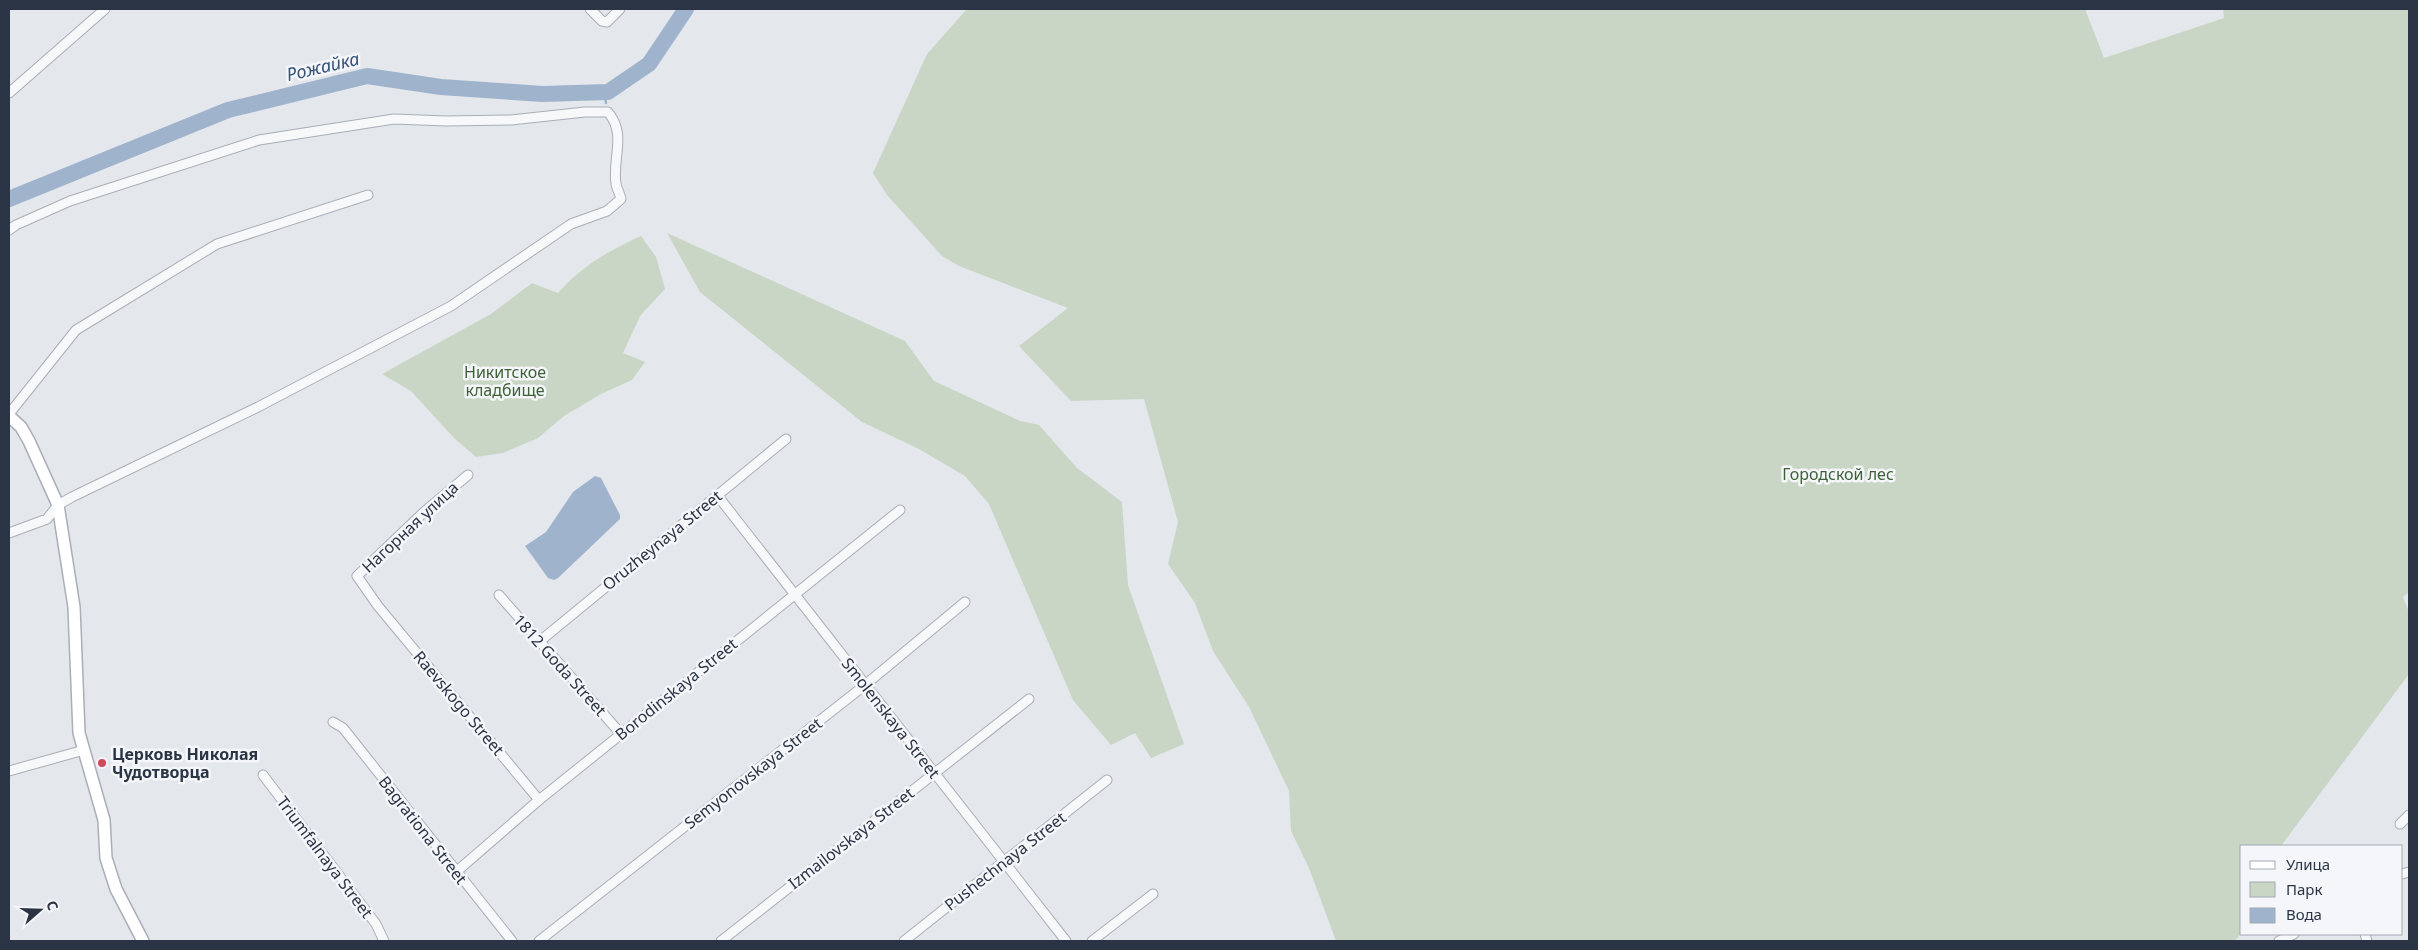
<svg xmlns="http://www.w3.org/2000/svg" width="2418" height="950" viewBox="0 0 2418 950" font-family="'Noto Sans',sans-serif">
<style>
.green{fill:#c9d6c5}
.water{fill:#9fb4cc}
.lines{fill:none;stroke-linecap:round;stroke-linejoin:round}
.stream{stroke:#9fb4cc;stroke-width:2.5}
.river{stroke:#9fb4cc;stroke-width:16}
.street-casing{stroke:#a9aeb7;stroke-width:11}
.secondary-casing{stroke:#a9aeb7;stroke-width:14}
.street{stroke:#f7f8fa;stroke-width:9}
.secondary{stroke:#fff;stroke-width:11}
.poi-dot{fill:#d1495b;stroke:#f4f6f9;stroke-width:2}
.labels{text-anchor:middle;stroke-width:5;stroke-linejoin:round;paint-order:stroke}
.park-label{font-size:16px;fill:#3f6138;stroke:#f4f6f9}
.street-label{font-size:16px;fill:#2b3445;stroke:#f4f6f9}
.poi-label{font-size:16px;font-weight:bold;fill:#2b3445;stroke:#f4f6f9;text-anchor:start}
.water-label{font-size:18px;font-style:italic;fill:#34527a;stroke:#f4f6f9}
</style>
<rect width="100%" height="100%" fill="#e4e7ec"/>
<g class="green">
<path d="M967 9H2085L2104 58 2224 18 2223 9H2409V592L2403 597 2409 612V674L2281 846H2242V932L2235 941H1336L1309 868 1291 831 1289 791 1249 707 1213 651 1195 603 1168 564 1178 522 1144 399 1071 401 1019 346 1068 308 959 266 942 256 887 195 873 173 927 54Z"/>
<path d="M667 233 905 341 934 381 1020 421 1039 425 1077 468 1122 502 1128 585 1184 744 1151 758 1135 733 1111 745 1073 700 989 504 965 476 919 449 862 422 700 292Z"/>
<path d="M641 236 656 257 665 289 640 316 623 353 645 362 632 380 601 394 564 416 538 438 503 453 476 457 454 438 411 391 382 374 491 314 532 283 558 293C582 266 608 251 641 236Z"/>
</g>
<path class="water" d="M595 476 601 478 620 515V519L558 578 554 580 548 578 525 546 546 532 573 492Z"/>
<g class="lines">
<path class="stream" d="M606 103 605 97 608 92"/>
<path class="river" d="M9 199 228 110 367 76 441 87 542 94 608 92 649 64 686 9"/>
<defs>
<g id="street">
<path d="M590 9 602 21 607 22 620 9"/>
<path d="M9 93 105 9"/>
<path d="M9 230 16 225 70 201 259 140 394 119 446 121 511 120 585 112H608C627 135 612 157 616 184 617 189 620 194 621 199L607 211 571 224 451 306 258 407 72 497 58 505 47 519 9 533"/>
<path d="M9 414 76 330 217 244 368 195"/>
<path d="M468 475 424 512 357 576 378 606 539 800"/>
<path d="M717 495 1066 941"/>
<path d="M499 595 621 734"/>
<path d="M540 641 786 439"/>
<path d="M333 722 343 728 512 941"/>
<path d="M9 771 84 750"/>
<path d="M263 775 376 924 384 941"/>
<path d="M2400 824 2409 815"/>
<path d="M456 872 539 800 900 510"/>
<path d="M2402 874 2409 872"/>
<path d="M2365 934 2367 941"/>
<path d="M539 941 865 685 965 602"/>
<path d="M721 941 1029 699"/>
<path d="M904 941 1107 780"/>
<path d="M1092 941 1153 894"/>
<path d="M2279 941 2294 934"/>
</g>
<path id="secondary" d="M9 416 21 427 29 441 58 505 74 607 79 733 104 820 106 858 116 889 143 941"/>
</defs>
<use href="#street" class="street-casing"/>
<use href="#secondary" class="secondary-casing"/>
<use href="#street" class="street"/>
<use href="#secondary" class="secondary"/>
</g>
<circle class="poi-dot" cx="102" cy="763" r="5"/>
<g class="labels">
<g class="park-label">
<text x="505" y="378">Никитское<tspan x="505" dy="18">кладбище</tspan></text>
<text x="1838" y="480">Городской лес</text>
</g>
<g class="street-label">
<text transform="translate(410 527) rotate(-43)" y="6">Нагорная улица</text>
<text transform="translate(662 540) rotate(-39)" y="6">Oruzheynaya Street</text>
<text transform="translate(560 665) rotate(48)" y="6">1812 Goda Street</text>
<text transform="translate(676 689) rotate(-39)" y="6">Borodinskaya Street</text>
<text transform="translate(459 703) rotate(50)" y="6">Raevskogo Street</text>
<text transform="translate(891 718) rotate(52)" y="6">Smolenskaya Street</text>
<text transform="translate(753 773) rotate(-38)" y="6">Semyonovskaya Street</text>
<text transform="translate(423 830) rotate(52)" y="6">Bagrationa Street</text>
<text transform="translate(851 838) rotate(-38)" y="6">Izmailovskaya Street</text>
<text transform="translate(325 857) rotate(53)" y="6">Triumfalnaya Street</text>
<text transform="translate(1005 861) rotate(-38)" y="6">Pushechnaya Street</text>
</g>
<g class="poi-label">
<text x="112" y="760">Церковь Николая<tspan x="112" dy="18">Чудотворца</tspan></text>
</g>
<g class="water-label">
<text transform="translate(323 67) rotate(-13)" y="6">Рожайка</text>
</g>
</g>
<rect width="2418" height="950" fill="none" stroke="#2b3445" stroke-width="20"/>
<rect x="2240" y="845" width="162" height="90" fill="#f4f6f9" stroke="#a4a8b1"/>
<rect x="2250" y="861" width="25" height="8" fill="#ffffff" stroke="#a4a8b1"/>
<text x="2286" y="870" font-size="15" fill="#2b3445">Улица</text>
<rect x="2250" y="882" width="25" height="15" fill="#c9d6c5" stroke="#a4a8b1"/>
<text x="2286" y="895" font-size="15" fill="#2b3445">Парк</text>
<rect x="2250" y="908" width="25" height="15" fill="#9fb4cc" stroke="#a4a8b1"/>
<text x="2286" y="920" font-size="15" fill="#2b3445">Вода</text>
<g transform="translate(40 910) rotate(70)" stroke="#f4f6f9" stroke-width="4" paint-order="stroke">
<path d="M0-4L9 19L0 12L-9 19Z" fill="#2b3445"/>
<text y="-8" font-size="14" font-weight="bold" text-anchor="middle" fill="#2b3445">С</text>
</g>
</svg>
